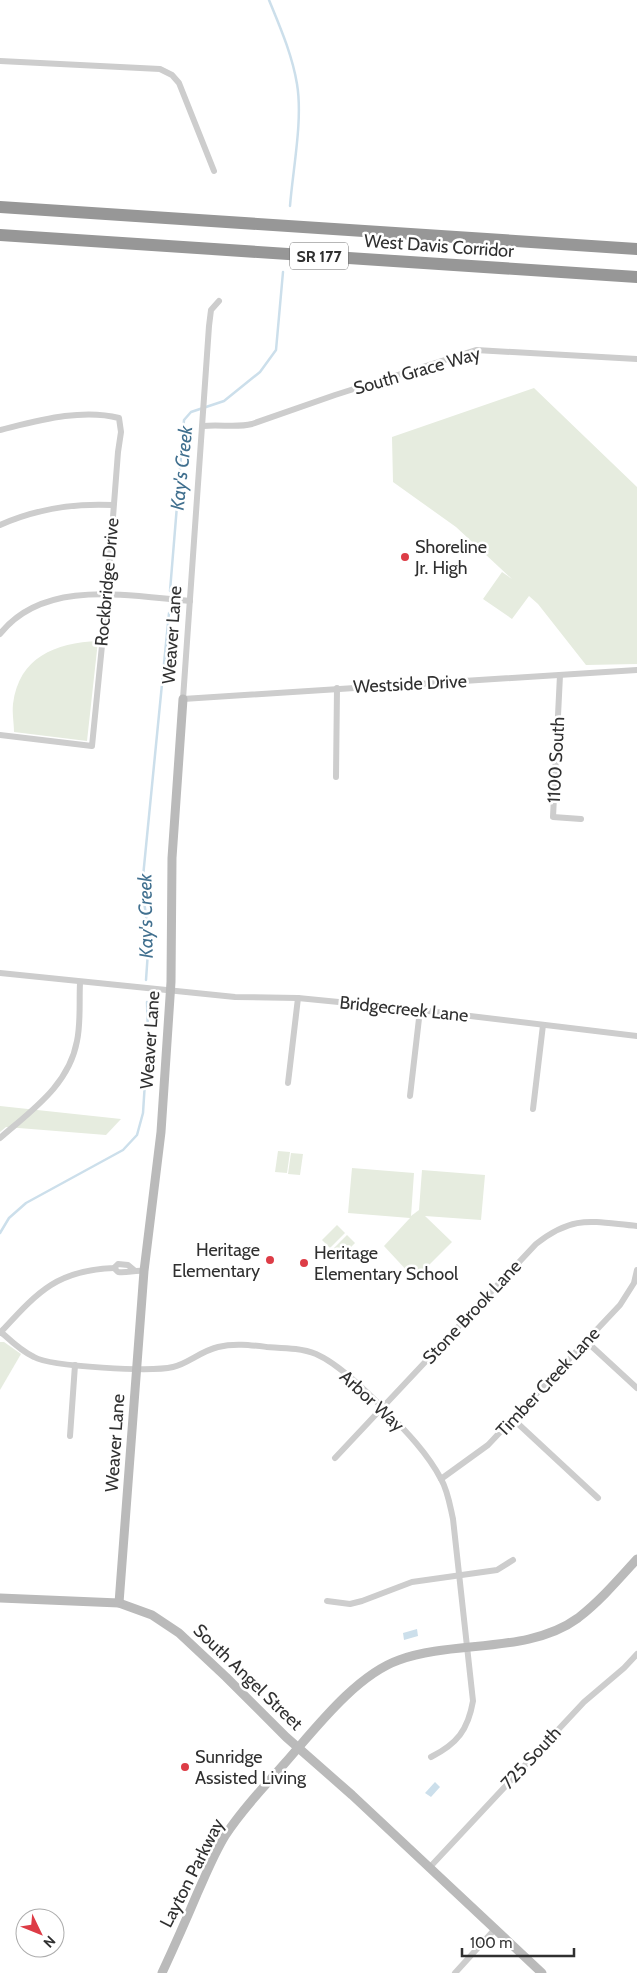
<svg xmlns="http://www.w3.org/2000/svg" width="637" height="1973" viewBox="0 0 637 1973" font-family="Cabin,sans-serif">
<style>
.green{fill:#e6ecdf}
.water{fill:#ccdfeb}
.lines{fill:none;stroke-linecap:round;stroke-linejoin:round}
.stream{stroke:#ccdfeb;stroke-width:2.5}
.street{stroke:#cdcdcd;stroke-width:6}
.secondary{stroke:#bababa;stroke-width:9}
.highway{stroke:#979797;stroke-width:12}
.poi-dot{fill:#dd3c46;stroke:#fff;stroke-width:2}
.labels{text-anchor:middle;stroke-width:5;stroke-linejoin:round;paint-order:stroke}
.shield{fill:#fff;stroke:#6e6e6e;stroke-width:1}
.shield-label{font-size:16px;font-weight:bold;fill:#303030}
.street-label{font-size:18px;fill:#303030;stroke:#fff}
.poi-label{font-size:18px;fill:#303030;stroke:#fff;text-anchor:start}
.water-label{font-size:19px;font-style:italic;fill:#41708f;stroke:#fff}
</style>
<rect width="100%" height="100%" fill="#fff"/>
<g class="green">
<path d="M534 388 637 487V664L586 665 538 604 529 596 512 619 483 599 502 572 512 579 456 527 393 482 392 437Z"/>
<path d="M98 641 87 741 14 732C14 723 12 713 13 704 19 657 55 643 98 641Z"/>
<path d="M0 1106 121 1119 106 1135 6 1127 0 1132Z"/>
<path d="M278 1151 290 1152 287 1173 275 1172Z"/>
<path d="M291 1153 303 1154 300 1175 288 1174Z"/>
<path d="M352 1168 414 1173 411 1216 419 1210 422 1170 485 1175 481 1220 425 1216 452 1242 419 1275 410 1274 384 1246 410 1218 348 1213Z"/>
<path d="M337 1225 345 1233 330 1248 322 1240Z"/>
<path d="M347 1235 355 1243 340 1258 332 1250Z"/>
<path d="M0 1342H4L21 1354 0 1390Z"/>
</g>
<g class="water">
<path d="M417 1629 418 1636 404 1640 403 1633Z"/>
<path d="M435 1782 440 1787 431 1797 425 1793Z"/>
</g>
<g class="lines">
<g class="stream">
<path d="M269 0C280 27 292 54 297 84 303 120 293 168 290 206"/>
<path d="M170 591 184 420 191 412 224 401 260 372 276 350 283 272"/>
<path d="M146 980 149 937 142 887 169 613"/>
<path d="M0 1233 9 1218 26 1203 123 1150 137 1135 143 1113 148 1035 147 1002"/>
</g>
<g class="street">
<path d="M0 61 160 69 172 75 179 83 214 171"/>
<path d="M219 301 211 310 209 326 183 699 637 670"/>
<path d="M203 426C220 424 236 428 252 424L335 395 476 350 637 359"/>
<path d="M0 430C37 421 81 408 119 418L121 432 118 452 107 595 92 746 0 735"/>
<path d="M0 525C36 509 73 503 113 505"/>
<path d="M0 634C44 578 129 596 190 601"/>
<path d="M560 675 553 817 581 819"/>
<path d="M336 777 337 688"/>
<path d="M0 973 235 997 298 998 420 1010 637 1036"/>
<path d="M288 1083 298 998"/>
<path d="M410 1096 420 1010"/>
<path d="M533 1109 543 1025"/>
<path d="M0 1138C32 1110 69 1085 77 1041 81 1022 79 1002 80 983"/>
<path d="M114 1268 118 1272C128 1273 134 1270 144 1271"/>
<path d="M1 1332C11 1341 21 1351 34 1357 52 1367 152 1372 173 1367 187 1364 201 1351 218 1347 234 1343 250 1345 267 1347 283 1348 301 1348 316 1354 339 1364 368 1393 386 1411 406 1431 428 1454 441 1479 448 1491 450 1506 453 1519L473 1701C468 1730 457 1744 431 1757"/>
<path d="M0 1333C37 1293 56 1270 114 1268L118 1264 128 1265 134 1270"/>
<path d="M587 1342 637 1388"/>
<path d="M514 1420 598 1498"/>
<path d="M70 1436 75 1365"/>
<path d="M335 1458 536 1244C574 1214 592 1222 637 1226"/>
<path d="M441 1479 488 1445 620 1305 634 1283 637 1270"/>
<path d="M327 1601 350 1604 362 1601 412 1582 497 1570 513 1560"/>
<path d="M430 1867 584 1702 624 1668 637 1654"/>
<path d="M455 1973 495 1929"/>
</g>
<g class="secondary">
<path d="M0 1598 119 1603 152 1615 179 1633 226 1677 286 1737 352 1795 542 1973"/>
<path d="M119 1603 144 1271 161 1132 171 982 172 858 183 699"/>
<path d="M162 1973C174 1947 186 1920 197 1894 206 1874 214 1854 225 1836 242 1809 265 1786 285 1763 315 1729 356 1675 399 1660 454 1640 529 1654 578 1618 600 1601 618 1580 637 1559"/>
</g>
<g class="highway">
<path d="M0 207 637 249"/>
<path d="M0 235 637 277"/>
</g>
</g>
<g class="poi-dot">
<circle cx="405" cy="557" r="5"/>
<circle cx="270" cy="1260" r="5"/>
<circle cx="304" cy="1263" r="5"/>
<circle cx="185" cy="1767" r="5"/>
</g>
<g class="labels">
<rect class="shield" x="290" y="242.5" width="58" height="27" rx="4"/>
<g class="shield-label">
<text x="319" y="262">SR 177</text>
</g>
<g class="street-label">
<text transform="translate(439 246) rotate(4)" y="6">West Davis Corridor</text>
<text transform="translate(417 371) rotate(-16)" y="6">South Grace Way</text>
<text transform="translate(107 582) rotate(-85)" y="6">Rockbridge Drive</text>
<text transform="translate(172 635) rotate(-86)" y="6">Weaver Lane</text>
<text transform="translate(410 684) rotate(-3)" y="6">Westside Drive</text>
<text transform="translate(556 760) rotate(-87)" y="6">1100 South</text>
<text transform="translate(404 1009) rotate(6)" y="6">Bridgecreek Lane</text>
<text transform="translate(150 1040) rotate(-86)" y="6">Weaver Lane</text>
<text transform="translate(472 1312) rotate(-47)" y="6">Stone Brook Lane</text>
<text transform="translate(548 1382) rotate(-47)" y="6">Timber Creek Lane</text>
<text transform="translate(372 1401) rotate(43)" y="6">Arbor Way</text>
<text transform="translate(115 1443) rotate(-86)" y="6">Weaver Lane</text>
<text transform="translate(248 1677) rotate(44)" y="6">South Angel Street</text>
<text transform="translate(531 1758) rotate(-47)" y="6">725 South</text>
<text transform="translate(192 1873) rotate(-63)" y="6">Layton Parkway</text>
</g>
<g class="poi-label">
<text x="415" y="553">Shoreline<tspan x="415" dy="21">Jr. High</tspan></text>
<text x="260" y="1256" text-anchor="end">Heritage<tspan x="260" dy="21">Elementary</tspan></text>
<text x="314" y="1259">Heritage<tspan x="314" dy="21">Elementary School</tspan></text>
<text x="195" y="1763">Sunridge<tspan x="195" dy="21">Assisted Living</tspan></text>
</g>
<g class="water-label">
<text transform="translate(181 468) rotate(-84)" y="7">Kay's Creek</text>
<text transform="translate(145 916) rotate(-91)" y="7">Kay's Creek</text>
</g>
</g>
<g transform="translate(40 1933) rotate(133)"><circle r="24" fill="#ffffff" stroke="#acacac"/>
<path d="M0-4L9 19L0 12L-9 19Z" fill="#dd3c46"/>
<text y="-8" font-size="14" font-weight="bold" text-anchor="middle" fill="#303030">N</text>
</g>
<path d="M462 1948v8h112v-8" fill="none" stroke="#303030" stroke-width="2.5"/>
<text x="470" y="1948" font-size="15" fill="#303030" stroke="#ffffff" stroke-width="4" paint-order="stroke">100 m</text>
</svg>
